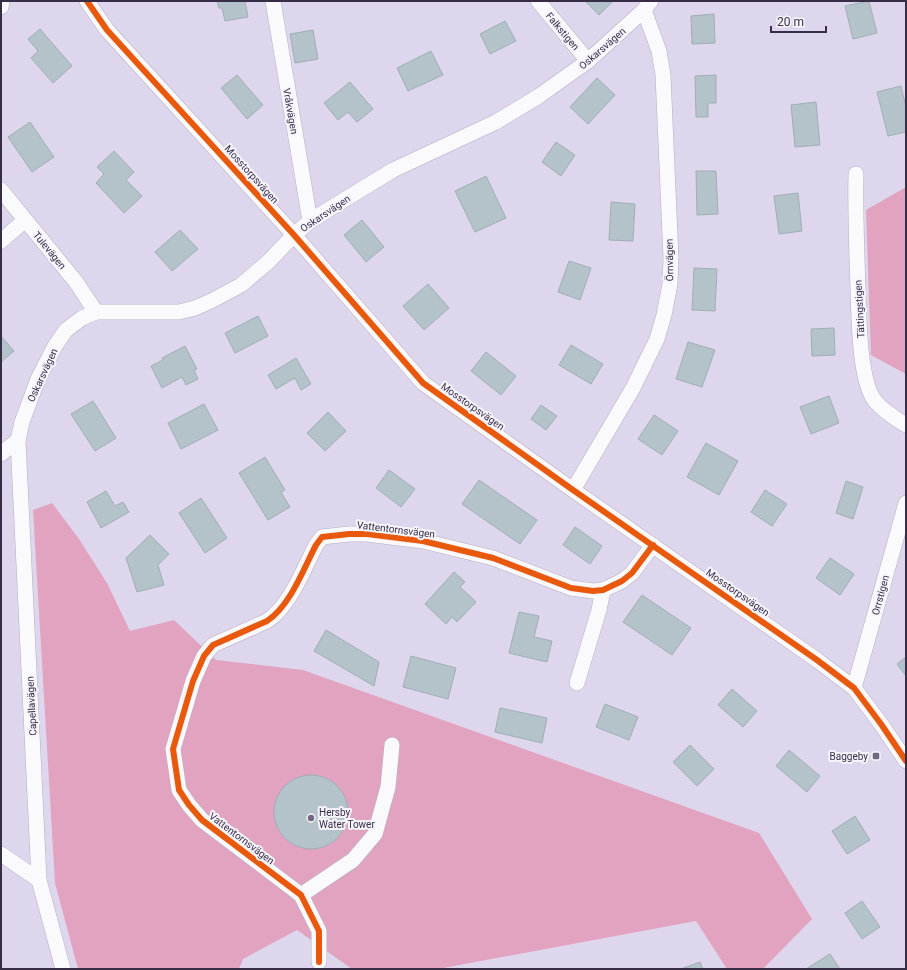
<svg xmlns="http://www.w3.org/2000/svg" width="907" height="970" viewBox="0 0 907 970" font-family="Roboto,sans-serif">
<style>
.forest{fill:#e1a3bf}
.building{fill:#b4c3c9;stroke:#9faeb5}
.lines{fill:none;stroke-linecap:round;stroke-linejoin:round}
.street-casing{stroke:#b5adc3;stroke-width:16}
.street{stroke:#faf9fc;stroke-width:15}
.cycleway-casing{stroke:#f7f5fc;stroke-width:8}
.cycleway{stroke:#e8590c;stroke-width:6}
.poi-dot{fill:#716881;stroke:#f7f5fc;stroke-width:1.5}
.labels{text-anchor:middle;stroke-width:4;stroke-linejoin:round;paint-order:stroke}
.street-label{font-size:10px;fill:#372d47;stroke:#f7f5fc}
.poi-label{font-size:10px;fill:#372d47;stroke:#f7f5fc;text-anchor:end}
</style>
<rect width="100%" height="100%" fill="#ded6ec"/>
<g class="forest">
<path d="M906 187V374L871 355 866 210Z"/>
<path d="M52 503 79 539 107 583 130 631 174 620 216 660 303 670 759 833 812 919 763 969H727L696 921 438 969H352L297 930 243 959 239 969H78L55 883 33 510Z"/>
</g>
<g class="building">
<path d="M217 1H245L248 17 225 21 222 8H219Z"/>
<path d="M585 1H613L599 15Z"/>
<path d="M869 1 877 33 853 39 845 6Z"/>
<path d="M714 14 715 43 692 44 691 16Z"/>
<path d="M505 21 516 41 490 54 480 34Z"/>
<path d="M40 29 72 66 53 83 31 58 38 51 28 39Z"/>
<path d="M313 30 318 59 295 63 290 34Z"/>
<path d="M431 51 443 75 408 91 397 68Z"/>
<path d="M237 75 263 105 247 119 221 88Z"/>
<path d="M716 75V103H708V117H696L695 76Z"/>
<path d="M597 78 615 95 588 124 570 107Z"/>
<path d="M350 82 373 109 357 122 348 112 338 120 324 103Z"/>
<path d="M901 86 906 107V132L888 136 877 92Z"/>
<path d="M816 102 820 145 795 147 791 105Z"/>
<path d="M30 122 54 157 32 172 8 137Z"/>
<path d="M556 142 575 155 561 176 542 162Z"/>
<path d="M114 151 134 172 126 180 142 196 124 213 96 183 104 174 97 167Z"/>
<path d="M696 171H716L718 214 697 215Z"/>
<path d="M486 176 506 218 475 232 455 191Z"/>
<path d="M798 193 802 231 779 234 774 196Z"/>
<path d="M611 202 635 204 633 241 609 240Z"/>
<path d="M362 220 384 247 366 262 344 235Z"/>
<path d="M180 230 198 249 172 271 155 252Z"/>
<path d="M569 261 591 268 580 300 558 292Z"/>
<path d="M694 268 717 269 715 311 692 310Z"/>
<path d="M428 284 449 308 424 330 403 306Z"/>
<path d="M258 316 268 336 235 353 225 333Z"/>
<path d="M834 328 835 355 812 356 811 329Z"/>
<path d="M1 336 14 351 1 362Z"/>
<path d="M688 342 715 350 702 387 676 379Z"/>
<path d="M571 345 603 364 591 384 559 365Z"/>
<path d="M185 346 197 369 194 370 198 379 186 385 182 377 162 388 151 366 163 360 162 358Z"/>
<path d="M486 352 516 376 501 395 471 371Z"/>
<path d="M296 358 311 384 301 390 295 378 276 389 268 375Z"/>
<path d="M829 396 839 423 811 434 800 407Z"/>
<path d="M93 401 116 438 95 451 71 414Z"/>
<path d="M204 404 218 430 181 449 168 423Z"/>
<path d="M541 405 557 416 546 430 531 419Z"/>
<path d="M328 412 346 431 325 451 307 433Z"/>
<path d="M654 415 678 431 662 455 638 439Z"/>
<path d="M706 443 738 461 719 495 687 477Z"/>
<path d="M265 457 285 490 281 492 290 507 268 520 239 473Z"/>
<path d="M389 470 415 489 401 507 376 488Z"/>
<path d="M479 480 537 520 520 544 462 504Z"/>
<path d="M846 481 863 487 853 519 836 513Z"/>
<path d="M765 490 787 504 772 526 751 512Z"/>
<path d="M106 491 115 506 123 502 129 512 101 528 87 502Z"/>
<path d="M201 498 227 538 205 553 179 513Z"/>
<path d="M575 527 602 546 590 564 563 545Z"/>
<path d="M150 535 169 554 158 565 164 585 137 592 126 558Z"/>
<path d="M830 558 854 574 840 595 816 578Z"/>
<path d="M454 572 465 582 460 587 476 602 457 622 452 617 446 624 425 604Z"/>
<path d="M642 595 691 628 672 655 623 622Z"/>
<path d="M519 612 539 616 534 637 552 641 547 662 509 653Z"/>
<path d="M326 630 379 662 374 686 314 651Z"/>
<path d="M411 656 456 668 448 699 403 687Z"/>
<path d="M906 657V676L897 664Z"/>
<path d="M732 689 757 711 743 727 718 705Z"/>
<path d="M605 704 638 717 629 740 596 727Z"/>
<path d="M500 708 547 718 542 743 495 732Z"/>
<path d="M690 745 714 769 697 786 673 762Z"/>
<path d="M789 750 820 776 807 792 776 766Z"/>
<circle cx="311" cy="812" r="37"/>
<path d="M855 816 870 840 847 854 832 831Z"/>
<path d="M862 901 880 927 862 939 845 913Z"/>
<path d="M830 954 840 969H806Z"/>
<path d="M700 962 703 969H681Z"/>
</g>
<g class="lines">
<defs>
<g id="street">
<path d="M87 1 107 30 294 235 423 383 573 490 817 660 854 688 881 724 906 761"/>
<path d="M273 1 310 221"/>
<path d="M538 1 588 61"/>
<path d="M1 7 2 1"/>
<path d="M856 174C855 213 857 252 858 290 859 316 859 381 875 401 883 411 895 418 906 425"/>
<path d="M1 190 76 282 96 312"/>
<path d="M1 241 25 220"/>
<path d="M18 440 39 880 63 969"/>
<path d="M1 454 18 440 22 422 38 379 55 346 66 330 82 318 96 312H179L195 308 211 301 241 285 268 262 294 235 310 221 344 200 393 170 496 122 539 96 588 61 644 10 651 1"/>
<path d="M573 490 633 388 657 339 664 315 670 284 671 258 663 75 659 51 644 10"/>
<path d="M577 683 599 610 603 590"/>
<path d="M854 688 906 503"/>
<path d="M1 854 39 880"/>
<path d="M301 895 353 860 375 834 388 787 392 745"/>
<path d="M319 962V931L301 895 202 820 189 805 179 790 173 749 193 681 204 656 213 645 267 621C290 606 303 570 316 545L322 537 349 534H367L423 541 493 558 571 588 593 591 603 590 622 581 632 573 653 545"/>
</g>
</defs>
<use href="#street" class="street-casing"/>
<use href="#street" class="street"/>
<defs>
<g id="cycleway">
<path d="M87 1 107 30 294 235 423 383 573 490 817 660 854 688 881 724 906 761"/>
<path d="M319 962V931L301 895 202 820 189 805 179 790 173 749 193 681 204 656 213 645 267 621C290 606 303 570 316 545L322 537 349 534H367L423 541 493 558 571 588 593 591 603 590 622 581 632 573 653 545"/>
</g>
</defs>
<use href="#cycleway" class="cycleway-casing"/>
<use href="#cycleway" class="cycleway"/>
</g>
<g class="poi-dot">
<rect x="872" y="752" width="8" height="8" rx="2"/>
<circle cx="311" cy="818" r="4"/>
</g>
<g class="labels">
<g class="street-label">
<text transform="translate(563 31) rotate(50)" y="4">Falkstigen</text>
<text transform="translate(602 48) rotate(-41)" y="4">Oskarsvägen</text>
<text transform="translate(291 111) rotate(80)" y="4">Vråkvägen</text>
<text transform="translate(252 174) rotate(48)" y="4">Mosstorpsvägen</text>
<text transform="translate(325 213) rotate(-34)" y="4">Oskarsvägen</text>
<text transform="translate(50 250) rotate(51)" y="4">Tulevägen</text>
<text transform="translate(669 260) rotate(-91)" y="4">Örnvägen</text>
<text transform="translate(859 309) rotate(-93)" y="4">Tättingstigen</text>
<text transform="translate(42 375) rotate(-65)" y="4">Oskarsvägen</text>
<text transform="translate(473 406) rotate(35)" y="4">Mosstorpsvägen</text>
<text transform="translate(396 529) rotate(7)" y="4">Vattentornsvägen</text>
<text transform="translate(738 592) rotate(35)" y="4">Mosstorpsvägen</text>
<text transform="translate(880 595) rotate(-75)" y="4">Orrstigen</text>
<text transform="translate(31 706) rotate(-93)" y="4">Capellavägen</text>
<text transform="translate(242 838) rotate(37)" y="4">Vattentornsvägen</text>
</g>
<g class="poi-label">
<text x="868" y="760">Baggeby</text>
<text x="319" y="816" text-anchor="start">Hersby<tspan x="319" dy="12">Water Tower</tspan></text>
</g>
</g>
<rect width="907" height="970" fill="none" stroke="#372d47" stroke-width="4"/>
<path d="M771 26v6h55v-6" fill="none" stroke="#372d47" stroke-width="2"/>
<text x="777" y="26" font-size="12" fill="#372d47" stroke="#f7f5fc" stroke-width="3" paint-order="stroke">20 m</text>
</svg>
